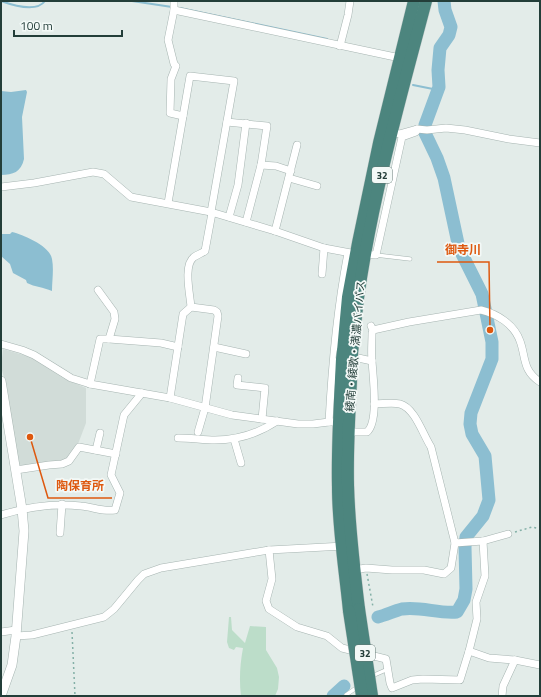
<svg xmlns="http://www.w3.org/2000/svg" width="541" height="697" viewBox="0 0 541 697" font-family="'Titillium Web','Noto Sans JP',sans-serif">
<style>
.built{fill:#d1dcd8}
.green{fill:#bcddc9}
.water{fill:#8cbed1}
.lines{fill:none;stroke-linecap:round;stroke-linejoin:round}
.stream{stroke:#8cbed1;stroke-width:2}
.river{stroke:#8cbed1;stroke-width:13}
.service-casing{stroke:#a6b4b1;stroke-width:4.5}
.minor-casing{stroke:#a6b4b1;stroke-width:8}
.tertiary-casing{stroke:#a6b4b1;stroke-width:10}
.trunk-casing{stroke:#c1c9c8;stroke-width:13}
.path{stroke:#84b0a7;stroke-width:1.5;stroke-dasharray:2 3;stroke-linecap:butt}
.service{stroke:#fff;stroke-width:3.5}
.minor{stroke:#fff;stroke-width:7}
.tertiary{stroke:#fff;stroke-width:9}
.trunk{stroke:#4c857e;stroke-width:12}
.trunk-bridge-casing{stroke:#c1c9c8;stroke-width:13;stroke-linecap:butt}
.trunk-bridge{stroke:#4c857e;stroke-width:12}
.labels{text-anchor:middle;stroke-width:3.5;stroke-linejoin:round;paint-order:stroke}
.shield{fill:#f3f9f7;stroke:#617672;stroke-width:1}
.shield-label{font-size:10px;font-weight:bold;fill:#233e39}
.street-label{font-size:11px;fill:#233e39;stroke:#f3f9f7}
.leader{fill:none;stroke:#de580e;stroke-width:1.5}
.callout-dot{fill:#de580e;stroke:#f3f9f7;stroke-width:1.5}
.callout-label{font-size:12px;text-anchor:middle;font-weight:bold;fill:#de580e;stroke:#f3f9f7;stroke-width:3.5;stroke-linejoin:round;paint-order:stroke}
</style>
<rect width="100%" height="100%" fill="#e3ece9"/>
<path class="built" d="M3 349 30 357 63 378 86 388V423L78 444 67 459 61 462 22 466 19 464 5 381 1 367Z"/>
<path class="green" d="M229 617H231L232 630 245 643 250 626 266 627V650L277 668 279 677 278 689 275 696H241C239 680 240 664 243 648L236 647 234 650 229 648 227 642Z"/>
<g class="water">
<path d="M26 90 27 92 22 117 24 159C21 172 13 175 1 175V91L11 92Z"/>
<path d="M12 232C24 235 50 246 52 259 54 269 52 281 52 291 43 287 35 287 27 283L26 280 13 273 10 264 1 256V234H10Z"/>
</g>
<g class="lines">
<g class="stream">
<path d="M1 1C12 5 36 13 45 1"/>
<path d="M132 1 172 7"/>
<path d="M180 8 327 39"/>
<path d="M413 85 438 90"/>
</g>
<g class="river">
<path d="M378 617C386 615 394 611 402 609 420 606 439 614 457 612L464 600 466 589 465 547 466 537 483 516 489 500 485 456 472 434 470 424 471 413 492 359V342L482 294 459 248 444 178 437 158 425 133V125L439 87 438 70 440 48 449 35 451 27 445 10 444 1"/>
<path d="M333 696 344 686"/>
</g>
<defs>
<g id="service">
<path d="M376 255 410 259"/>
<path d="M372 676 388 669"/>
<path d="M346 696V695L359 686"/>
</g>
<g id="minor">
<path d="M174 1V10L168 40 174 64 176 66 171 79 170 113 183 116"/>
<path d="M174 10 400 58"/>
<path d="M340 46 348 15 350 1"/>
<path d="M227 122 267 126 261 165 246 222"/>
<path d="M392 132 399 134 417 129 427 130 446 128 465 130 509 139 540 143"/>
<path d="M261 165 276 166 291 171"/>
<path d="M289 178 317 186"/>
<path d="M1 187 34 183 93 172 104 174 131 197 211 212 275 231 324 248 356 254 376 255 402 137 416 132 417 129"/>
<path d="M168 203 190 76 234 81 211 212"/>
<path d="M229 217 238 185 246 123"/>
<path d="M275 231 297 145"/>
<path d="M322 274 324 248"/>
<path d="M191 307 214 310 217 312 218 316 205 408 198 432"/>
<path d="M373 330 409 322 481 310C497 314 514 324 520 341 526 357 522 370 540 382"/>
<path d="M109 339 161 343 178 347"/>
<path d="M1 344 22 350 34 355 71 378 90 384 170 398 232 415 298 424H313L329 422H341"/>
<path d="M214 347 246 354"/>
<path d="M349 356 372 361"/>
<path d="M238 378 237 385 265 388 262 419"/>
<path d="M90 384 100 339H109L115 319 114 312 98 290"/>
<path d="M170 398 183 314 191 307C190 294 183 265 194 257 197 255 202 253 205 251L212 213"/>
<path d="M374 404C383 404 392 402 400 404 415 408 423 435 431 447L455 543 483 541 508 534"/>
<path d="M329 422C332 365 337 309 348 253"/>
<path d="M348 432H367C379 422 373 377 372 361 371 352 372 342 372 333L373 330 371 326"/>
<path d="M178 438C191 438 203 440 215 440 238 440 259 433 277 421"/>
<path d="M234 439 241 463"/>
<path d="M96 450 100 433"/>
<path d="M16 470 49 465 62 464 69 461 79 447 116 454"/>
<path d="M1 515C27 507 54 503 81 506 93 507 103 512 115 510L120 493 111 475 124 415 142 393"/>
<path d="M60 533 62 504"/>
<path d="M269 550 272 579 266 601 269 609 297 627 327 636 342 648 386 659 390 683 392 688 412 680 423 679 460 680 469 651 489 658 515 660 540 665"/>
<path d="M354 570 366 568 392 570H424L444 574 451 568 455 543"/>
<path d="M1 632 16 630"/>
<path d="M16 636 32 635 104 617 114 609 138 580 144 574 161 568 269 550 344 546"/>
<path d="M469 651 477 619 476 602 485 576 483 541"/>
<path d="M502 696 503 686 515 660"/>
</g>
<path id="tertiary" d="M1 381 22 509 24 531 16 636 12 665 1 696"/>
<g id="trunk">
<path d="M343 351 348 297 358 243 379 143 414 1"/>
<path d="M352 353C354 334 356 316 358 298 372 198 400 99 426 1"/>
<path d="M342 359C340 401 337 444 338 487 338 528 345 570 349 611"/>
<path d="M352 361C350 402 347 444 348 485 349 527 354 568 359 609"/>
</g>
</defs>
<use href="#service" class="service-casing"/>
<use href="#minor" class="minor-casing"/>
<use href="#tertiary" class="tertiary-casing"/>
<use href="#trunk" class="trunk-casing"/>
<g class="path">
<path d="M515 532 532 527 540 529"/>
<path d="M367 574 373 607"/>
<path d="M72 632 75 696"/>
<path d="M386 695V696"/>
</g>
<use href="#service" class="service"/>
<use href="#minor" class="minor"/>
<use href="#tertiary" class="tertiary"/>
<use href="#trunk" class="trunk"/>
<defs>
<g id="trunk-bridge">
<path d="M342 359 343 351"/>
<path d="M352 361V353"/>
<path d="M359 609 372 696"/>
<path d="M349 611 362 696"/>
</g>
</defs>
<use href="#trunk-bridge" class="trunk-bridge-casing"/>
<use href="#trunk-bridge" class="trunk-bridge"/>
</g>
<g class="labels">
<g class="shield">
<rect x="372" y="167" width="20" height="16" rx="3"/>
<rect x="355" y="645" width="20" height="16" rx="3"/>
</g>
<g class="shield-label">
<text x="382" y="179">32</text>
<text x="365" y="657">32</text>
</g>
<g class="street-label">
<text transform="translate(355 346) rotate(-85)" y="4">綾南・綾歌・満濃バイパス</text>
</g>
</g>
<path class="leader" d="M490 330L489 262H437M30 437L48 498H112"/>
<g class="callout-dot">
<circle cx="490" cy="330" r="4"/>
<circle cx="30" cy="437" r="4"/>
</g>
<g class="callout-label">
<text x="463" y="254">御寺川</text>
<text x="80" y="490">陶保育所</text>
</g>
<rect width="541" height="697" fill="none" stroke="#233e39" stroke-width="4"/>
<path d="M14 30v6h108v-6" fill="none" stroke="#233e39" stroke-width="2"/>
<text x="20" y="30" font-size="12" fill="#233e39" stroke="#f3f9f7" stroke-width="3" paint-order="stroke">100 m</text>
</svg>
